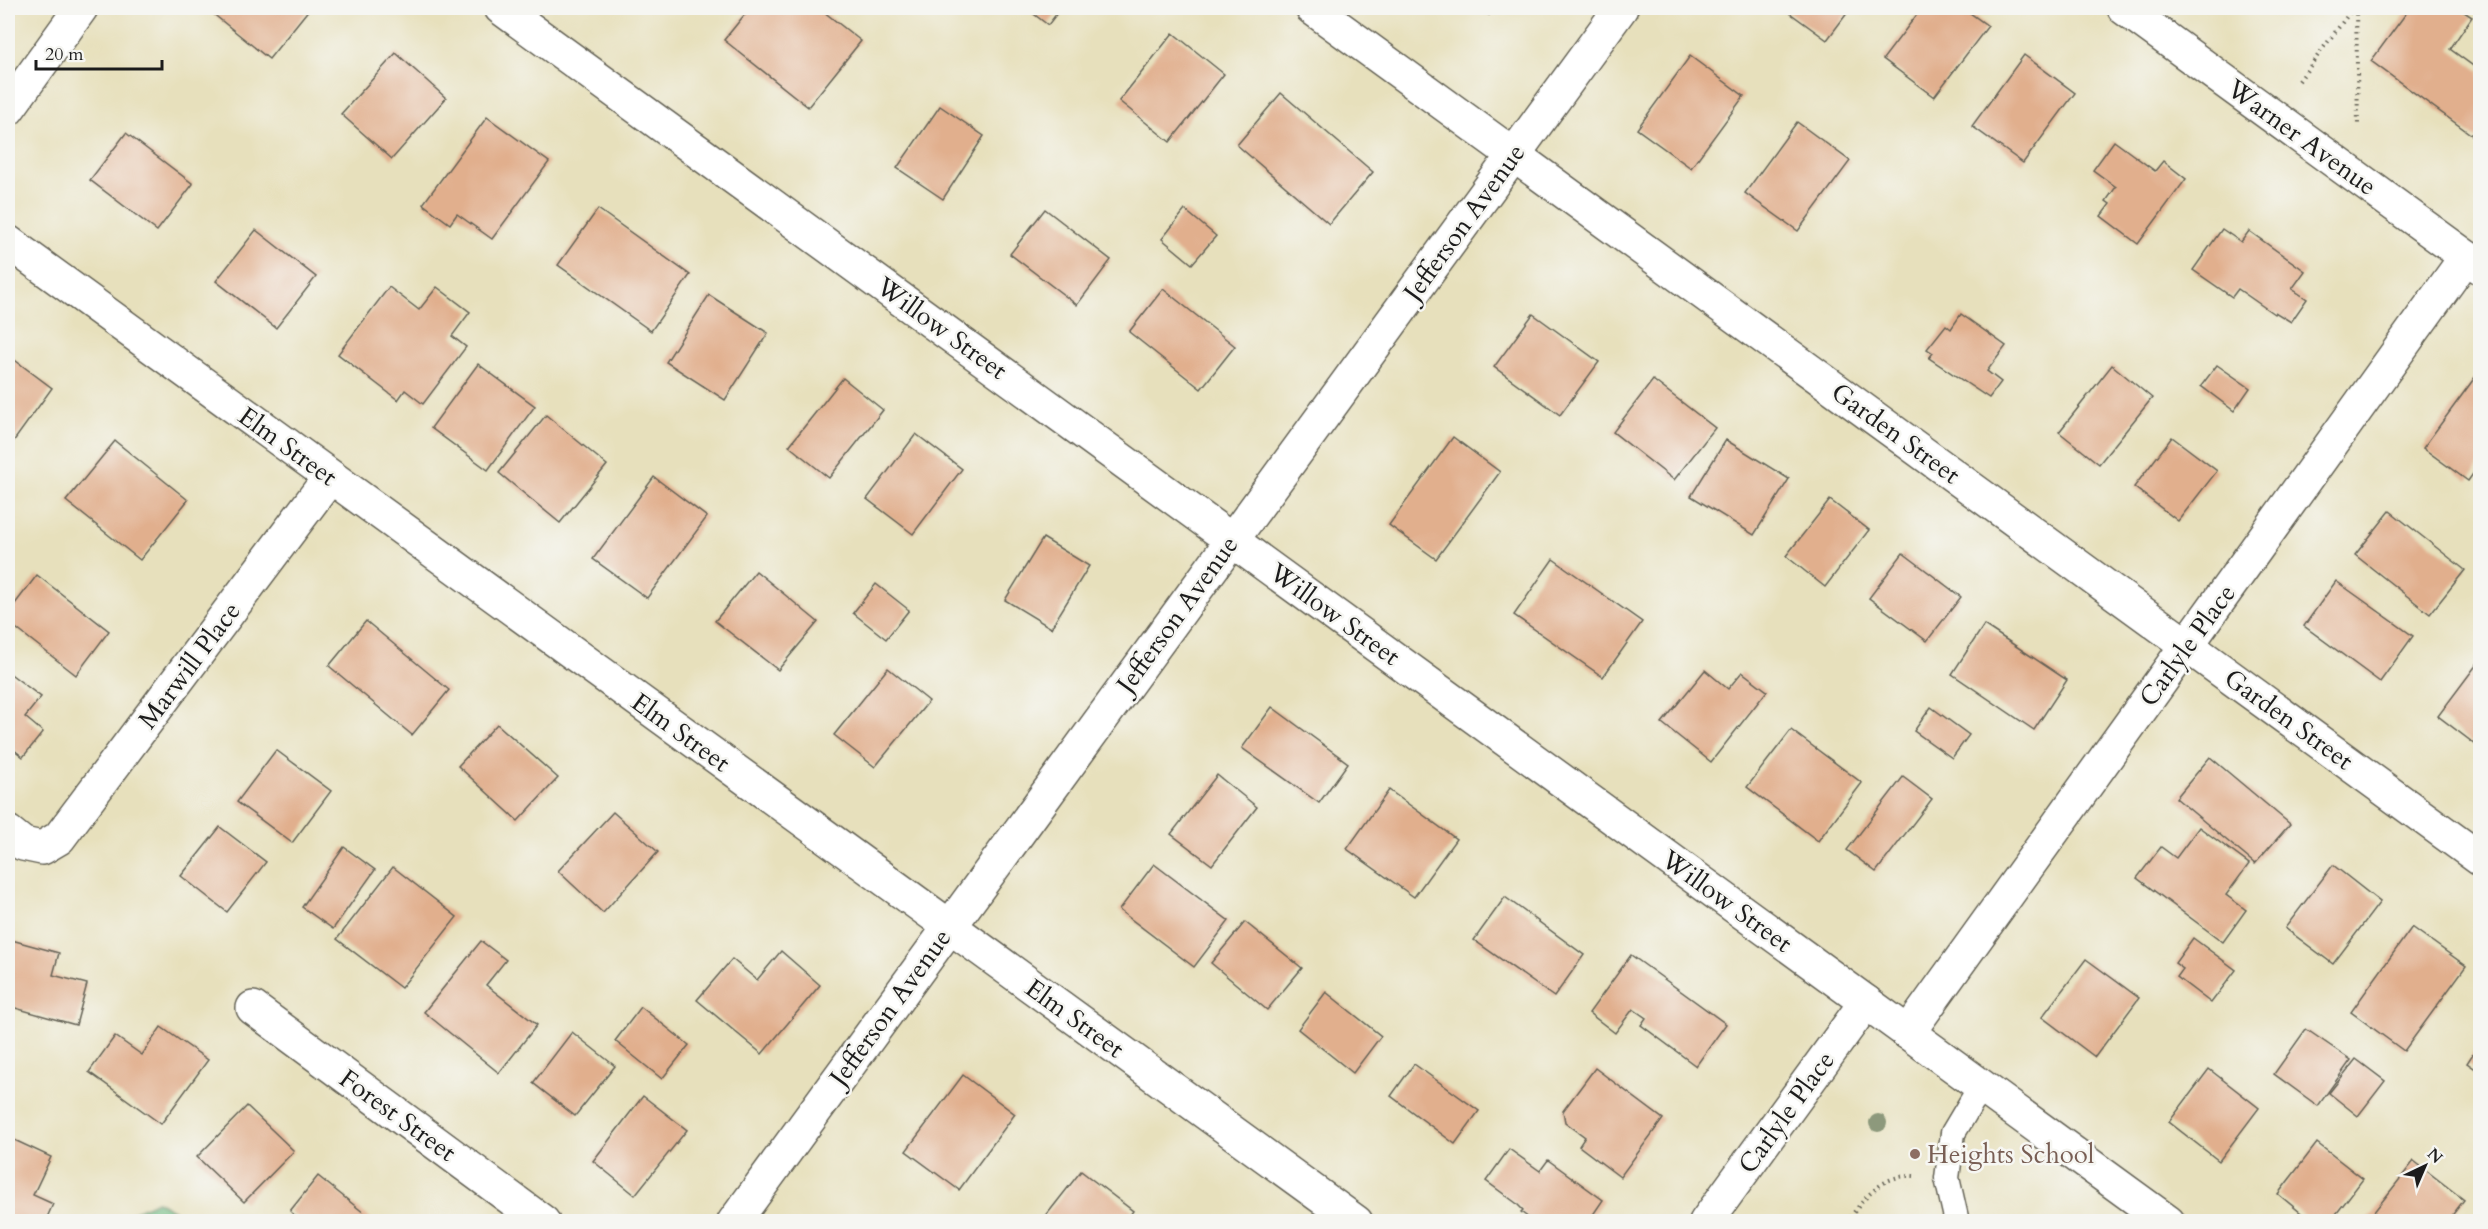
<svg xmlns="http://www.w3.org/2000/svg" width="2488" height="1229" viewBox="0 0 2488 1229" font-family="Cardo,serif">
<style>
.forest{fill:#72bc83;stroke:#476c50;stroke-width:1.5}
.building{fill:#e1af8d}
.lines{fill:none;stroke-linecap:round;stroke-linejoin:round}
.service-casing{stroke:#636154;stroke-width:27}
.minor-casing{stroke:#636154;stroke-width:36}
.tertiary-casing{stroke:#636154;stroke-width:36}
.path{stroke:#636154;stroke-width:4;stroke-dasharray:1.5 4.5;stroke-linecap:butt}
.service{stroke:#fff;stroke-width:24}
.minor{stroke:#fff;stroke-width:33}
.tertiary{stroke:#fff;stroke-width:33}
.tree{fill:#8d997c}
.education-dot{fill:#8d6e63;stroke:#f6f6f2;stroke-width:2}
.labels{text-anchor:middle;stroke-width:5;stroke-linejoin:round;paint-order:stroke}
.street-label{font-size:26px;fill:#1c1c1c;stroke:#f6f6f2}
.education-label{font-size:26px;fill:#785e54;stroke:#f6f6f2;text-anchor:start}
</style>
<rect width="100%" height="100%" fill="#f6f6f2"/>
<filter id="ink" filterUnits="userSpaceOnUse"><feTurbulence type="fractalNoise" baseFrequency=".0167" numOctaves="2"/><feDisplacementMap in="SourceGraphic" scale="12" xChannelSelector="R" yChannelSelector="G"/><feConvolveMatrix kernelMatrix="1 2 1 2 8 2 1 2 1" color-interpolation-filters="sRGB"/></filter>
<filter id="wash" filterUnits="userSpaceOnUse"><feTurbulence type="fractalNoise" baseFrequency=".008" numOctaves="4" result="noise"/><feDisplacementMap in="SourceGraphic" scale="24" xChannelSelector="R" yChannelSelector="G"/><feGaussianBlur stdDeviation="1.35" result="paint"/><feColorMatrix in="noise" values="0 0 0 0 0 0 0 0 0 0 0 0 0 0 0 0 0 1.4 0 .05"/><feComposite in="paint" operator="in"/></filter>
<g filter="url(#wash)">
<rect width="100%" height="100%" fill="#e7e0bc"/>
<path class="forest" d="M157 1201 178 1213 182 1221H126L131 1213Z"/>
<g id="blocks">
<g class="building">
<path d="M206 8H310L269 59Z"/>
<path d="M750 8H819L861 41 808 107 724 40Z"/>
<path d="M1026 8H1061L1048 25Z"/>
<path d="M1477 8H1494L1489 15Z"/>
<path d="M1783 8H1851L1827 40Z"/>
<path d="M1922 8H1963L1988 26 1934 97 1883 59Z"/>
<path d="M2410 8H2458L2472 17 2450 49 2480 71V141L2371 61Z"/>
<path d="M1173 33 1224 74 1170 142 1119 101Z"/>
<path d="M396 53 446 98 392 159 341 114Z"/>
<path d="M2024 55 2075 93 2023 163 1972 126Z"/>
<path d="M1690 56 1744 96 1691 168 1637 129Z"/>
<path d="M1281 93 1373 172 1329 224 1237 145Z"/>
<path d="M940 106 984 136 943 199 897 168Z"/>
<path d="M487 117 549 162 492 239 457 214 450 224 423 204Z"/>
<path d="M1797 122 1850 161 1798 231 1745 193Z"/>
<path d="M126 133 193 184 157 231 90 180Z"/>
<path d="M2114 141 2155 171 2163 161 2186 179 2138 244 2101 216 2110 204 2106 201 2116 187 2093 170Z"/>
<path d="M598 209 690 275 651 331 558 265Z"/>
<path d="M1045 209 1111 260 1077 305 1010 254Z"/>
<path d="M1185 210 1216 236 1192 264 1162 239Z"/>
<path d="M2222 229 2241 242 2249 231 2305 271 2292 289 2307 299 2291 322 2275 312 2274 314 2238 289 2232 297 2193 270Z"/>
<path d="M256 230 316 277 276 328 216 281Z"/>
<path d="M389 287 419 310 437 287 470 312 452 336 466 347 423 404 405 390 398 400 338 354Z"/>
<path d="M1163 289 1235 346 1201 389 1129 332Z"/>
<path d="M709 295 768 333 725 400 666 362Z"/>
<path d="M1533 314 1599 362 1560 415 1494 367Z"/>
<path d="M1961 314 2006 346 1987 371 2001 382 1989 398 1929 358 1933 353 1927 349 1946 325 1951 329Z"/>
<path d="M8 355 52 388 8 449Z"/>
<path d="M478 364 535 406 488 470 431 428Z"/>
<path d="M2112 365 2152 398 2099 464 2059 432Z"/>
<path d="M2217 365 2250 388 2234 411 2201 386Z"/>
<path d="M2476 376 2480 380V464L2468 481 2423 448Z"/>
<path d="M843 378 883 410 829 478 789 446Z"/>
<path d="M1653 380 1715 428 1674 480 1613 432Z"/>
<path d="M546 415 607 465 560 523 499 473Z"/>
<path d="M916 434 962 469 913 534 867 499Z"/>
<path d="M1453 437 1500 472 1436 559 1389 525Z"/>
<path d="M2172 437 2217 471 2178 521 2134 487Z"/>
<path d="M1726 440 1789 479 1754 535 1691 496Z"/>
<path d="M115 441 188 500 140 560 66 501Z"/>
<path d="M654 477 707 517 647 598 593 559Z"/>
<path d="M1830 500 1869 530 1825 587 1786 556Z"/>
<path d="M2390 511 2465 570 2430 614 2355 555Z"/>
<path d="M1043 538 1089 566 1051 628 1005 600Z"/>
<path d="M1903 553 1961 597 1927 641 1869 598Z"/>
<path d="M1553 559 1642 622 1603 677 1514 615Z"/>
<path d="M756 571 818 622 778 670 715 621Z"/>
<path d="M37 575 109 631 76 675 8 622V613Z"/>
<path d="M2336 581 2413 636 2380 682 2304 626Z"/>
<path d="M876 584 909 610 886 639 853 613Z"/>
<path d="M366 621 449 690 412 735 329 666Z"/>
<path d="M1984 625 2067 680 2034 730 1952 674Z"/>
<path d="M2480 660V748L2438 716Z"/>
<path d="M888 668 929 701 875 767 834 735Z"/>
<path d="M1705 670 1728 689 1742 672 1767 691 1711 762 1662 723Z"/>
<path d="M8 672 41 697 25 717 43 732 23 757 8 745Z"/>
<path d="M1272 707 1348 763 1319 803 1242 748Z"/>
<path d="M1931 707 1969 735 1952 758 1914 731Z"/>
<path d="M497 724 558 778 518 821 458 766Z"/>
<path d="M1791 730 1862 783 1818 841 1747 787Z"/>
<path d="M276 750 331 791 292 843 237 802Z"/>
<path d="M2210 757 2290 824 2255 864 2176 798Z"/>
<path d="M1217 775 1257 807 1212 865 1171 834Z"/>
<path d="M1903 777 1932 799 1876 872 1847 850Z"/>
<path d="M1389 790 1456 839 1414 897 1347 849Z"/>
<path d="M613 812 658 852 603 913 558 871Z"/>
<path d="M220 827 266 862 227 912 181 876Z"/>
<path d="M2199 827 2249 864 2226 895 2246 910 2223 942 2137 878 2161 847 2176 858Z"/>
<path d="M344 847 375 870 333 929 302 907Z"/>
<path d="M1154 864 1229 921 1194 967 1119 910Z"/>
<path d="M2333 865 2380 902 2333 964 2285 928Z"/>
<path d="M393 867 457 917 401 988 337 939Z"/>
<path d="M1505 897 1584 955 1554 997 1474 940Z"/>
<path d="M1245 922 1302 968 1267 1010 1211 963Z"/>
<path d="M2412 927 2466 966 2404 1051 2351 1012Z"/>
<path d="M2193 938 2236 970 2211 1003 2177 977 2183 969 2175 963Z"/>
<path d="M8 939 59 953 53 975 87 984 76 1025 8 1006Z"/>
<path d="M481 941 506 960 486 985 537 1025 499 1073 424 1012Z"/>
<path d="M781 951 820 985 762 1054 697 1000 732 959 757 980Z"/>
<path d="M1631 955 1726 1024 1696 1066 1641 1025 1646 1018 1633 1009 1615 1033 1589 1013Z"/>
<path d="M2086 959 2139 998 2095 1057 2042 1017Z"/>
<path d="M1326 992 1381 1036 1353 1073 1298 1029Z"/>
<path d="M641 1007 689 1045 662 1079 615 1041Z"/>
<path d="M161 1027 208 1060 161 1124 89 1072 115 1036 142 1055Z"/>
<path d="M2306 1029 2351 1060 2318 1106 2274 1074Z"/>
<path d="M572 1032 615 1066 575 1116 533 1083Z"/>
<path d="M2480 1043V1072L2467 1063Z"/>
<path d="M2356 1059 2385 1081 2358 1116 2329 1093Z"/>
<path d="M1414 1064 1479 1111 1455 1144 1391 1096Z"/>
<path d="M1595 1068 1663 1119 1620 1177 1579 1146 1585 1137 1565 1122 1563 1111Z"/>
<path d="M2209 1069 2259 1108 2219 1161 2169 1122Z"/>
<path d="M963 1075 1015 1114 959 1190 906 1151Z"/>
<path d="M643 1096 687 1130 635 1195 593 1161Z"/>
<path d="M247 1106 294 1151 244 1202 197 1157Z"/>
<path d="M8 1137 51 1157 33 1195 53 1204 45 1222H8Z"/>
<path d="M2317 1143 2363 1179 2330 1222H2312L2278 1194Z"/>
<path d="M1509 1149 1540 1171 1548 1160 1603 1200 1588 1222H1534L1521 1212 1523 1210 1516 1203 1486 1181Z"/>
<path d="M2414 1161 2464 1200 2447 1222H2366Z"/>
<path d="M1081 1171 1133 1211 1125 1222H1041Z"/>
<path d="M318 1176 375 1222H296L298 1219 290 1211Z"/>
</g>
</g>
</g>
<g filter="url(#ink)">
<use href="#blocks" fill-opacity="0" stroke="#636154" stroke-width="1.5"/>
<g class="lines">
<defs>
<path id="service" d="M1957 1222 1947 1178 1953 1133 1981 1086"/>
<g id="minor">
<path d="M501 8 2168 1222"/>
<path d="M1312 8 2480 859"/>
<path d="M8 109 81 8"/>
<path d="M8 242 1356 1222"/>
<path d="M8 832 23 844 42 848 59 838 330 477"/>
<path d="M253 1008 543 1222"/>
<path d="M1908 1033 2466 257"/>
<path d="M734 1222 1621 8"/>
<path d="M1706 1222 1866 1002"/>
</g>
<path id="tertiary" d="M2124 8 2480 267"/>
</defs>
<use href="#service" class="service-casing"/>
<use href="#minor" class="minor-casing"/>
<use href="#tertiary" class="tertiary-casing"/>
<g class="path">
<path d="M2356 8 2358 125"/>
<path d="M2299 81 2353 8"/>
<path d="M1847 1222C1864 1198 1882 1174 1914 1176"/>
</g>
<use href="#service" class="service"/>
<use href="#minor" class="minor"/>
<use href="#tertiary" class="tertiary"/>
</g>
<circle class="tree" cx="1878" cy="1123" r="9"/>
</g>
<circle class="education-dot" cx="1915" cy="1154" r="6"/>
<g class="labels">
<g class="street-label">
<text transform="translate(2302 137) rotate(36)" y="9">Warner Avenue</text>
<text transform="translate(1464 222) rotate(-54)" y="9">Jefferson Avenue</text>
<text transform="translate(942 328) rotate(36)" y="9">Willow Street</text>
<text transform="translate(1896 433) rotate(36)" y="9">Garden Street</text>
<text transform="translate(288 446) rotate(36)" y="9">Elm Street</text>
<text transform="translate(1177 614) rotate(-54)" y="9">Jefferson Avenue</text>
<text transform="translate(1335 614) rotate(36)" y="9">Willow Street</text>
<text transform="translate(2187 645) rotate(-54)" y="9">Carlyle Place</text>
<text transform="translate(189 665) rotate(-53)" y="9">Marwill Place</text>
<text transform="translate(2289 719) rotate(36)" y="9">Garden Street</text>
<text transform="translate(681 732) rotate(36)" y="9">Elm Street</text>
<text transform="translate(1727 901) rotate(36)" y="9">Willow Street</text>
<text transform="translate(890 1007) rotate(-54)" y="9">Jefferson Avenue</text>
<text transform="translate(1075 1018) rotate(36)" y="9">Elm Street</text>
<text transform="translate(1786 1112) rotate(-54)" y="9">Carlyle Place</text>
<text transform="translate(398 1115) rotate(36)" y="9">Forest Street</text>
</g>
<g class="education-label">
<text x="1927" y="1163">Heights School</text>
</g>
</g>
<rect width="2488" height="1229" fill="none" stroke="#f6f6f2" stroke-width="30"/>
<g transform="translate(2425 1166) rotate(44)" stroke="#f6f6f2" stroke-width="4.5" paint-order="stroke">
<path d="M0-4.5L10 22L0 15L-10 22Z" fill="#1c1c1c"/>
<text y="-9" font-size="16" font-weight="bold" text-anchor="middle" fill="#1c1c1c">N</text>
</g>
<path d="M36 60v9h126v-9" fill="none" stroke="#1c1c1c" stroke-width="3"/>
<text x="45" y="60" font-size="18" fill="#1c1c1c" stroke="#f6f6f2" stroke-width="4.5" paint-order="stroke">20 m</text>
</svg>
